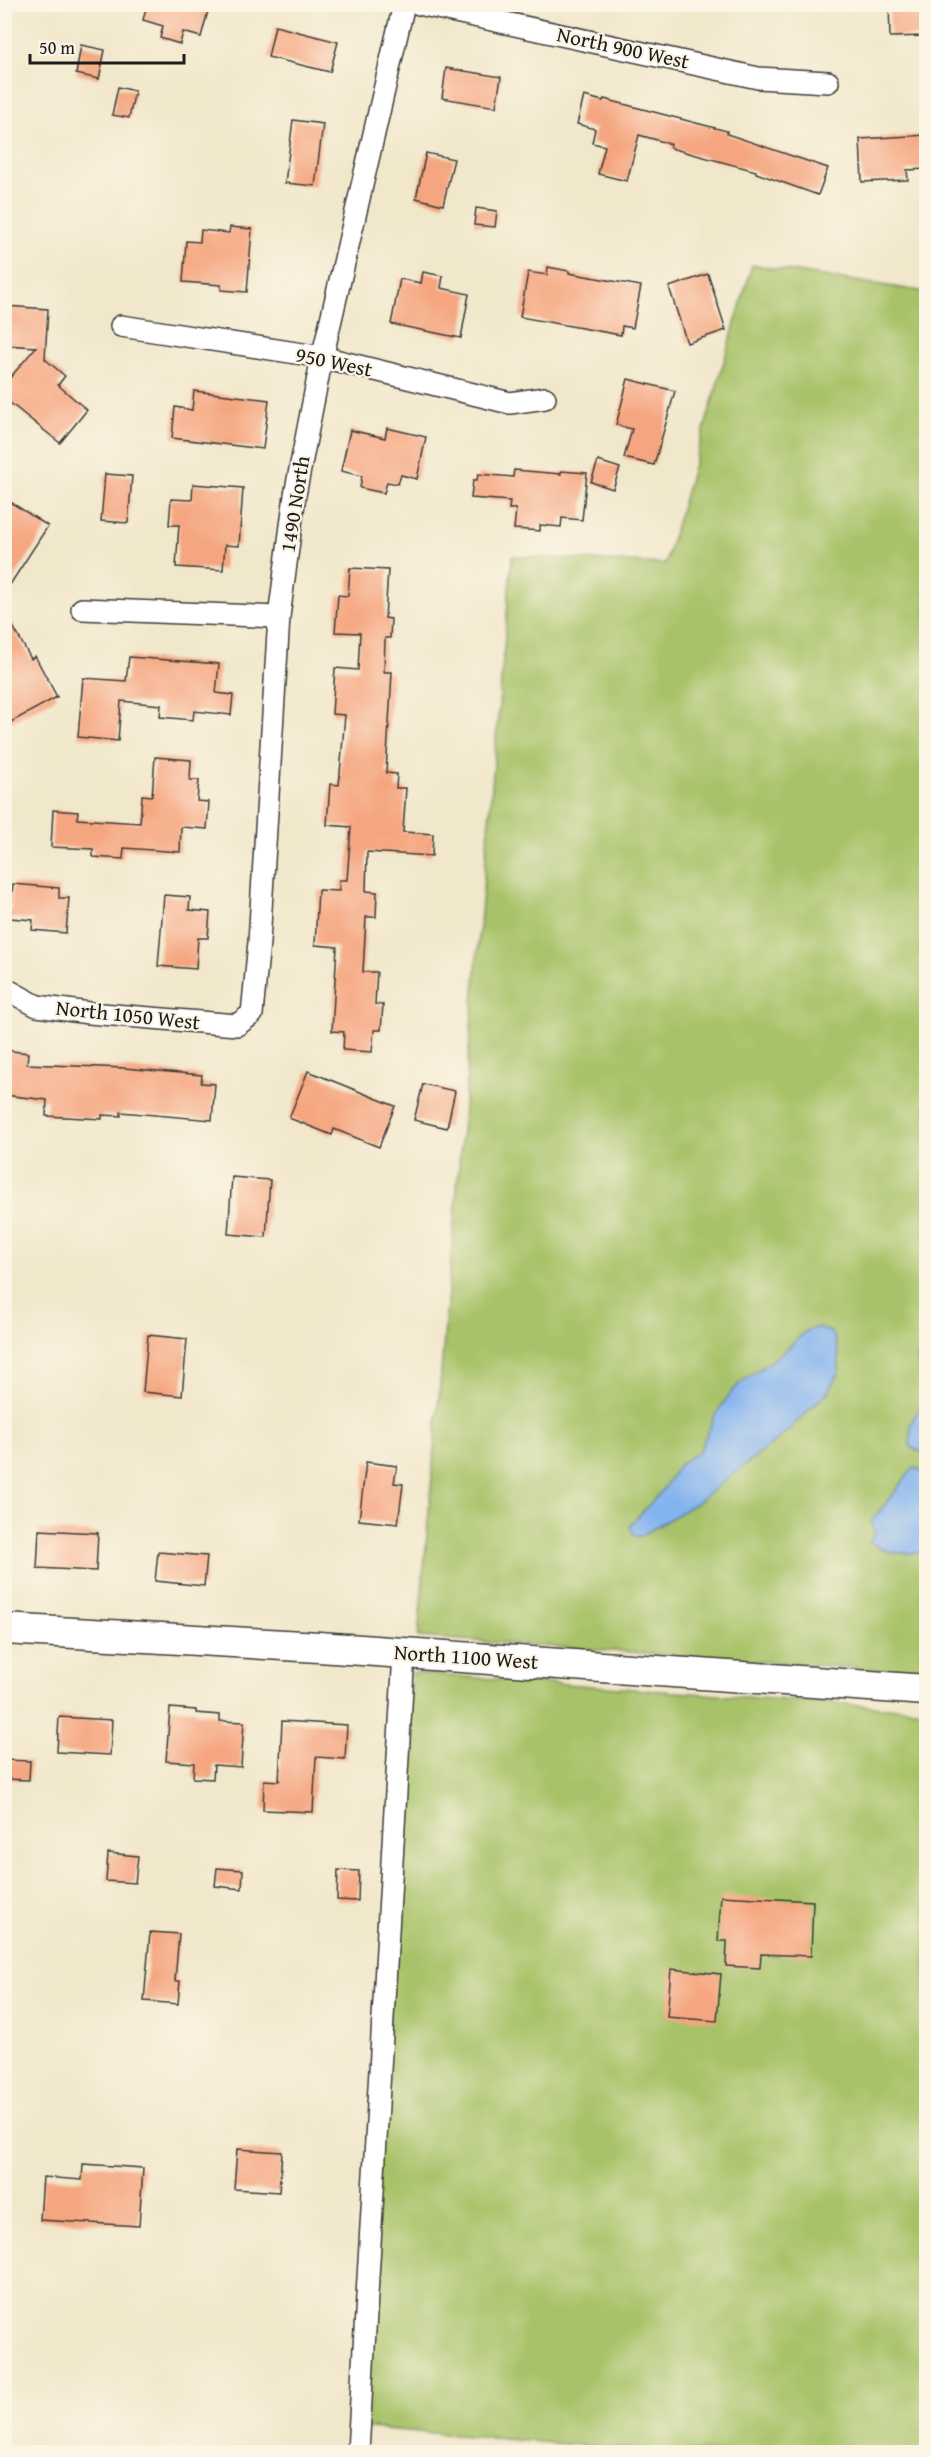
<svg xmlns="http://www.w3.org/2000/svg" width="931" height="2457" viewBox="0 0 931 2457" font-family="'Gentium Book Plus',serif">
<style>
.green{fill:#a7c268;stroke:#626f42;stroke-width:1.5}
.water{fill:#84b4ef;stroke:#506886;stroke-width:1.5}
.building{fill:#f5a57f}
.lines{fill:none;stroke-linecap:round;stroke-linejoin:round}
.street-casing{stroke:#3c3a36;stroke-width:24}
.secondary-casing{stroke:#3c3a36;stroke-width:33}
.street{stroke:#fff;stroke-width:21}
.secondary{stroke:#fff;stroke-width:30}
.labels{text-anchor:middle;stroke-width:4.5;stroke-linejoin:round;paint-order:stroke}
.street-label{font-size:21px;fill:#1c1c1c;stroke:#fcf5e5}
</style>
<rect width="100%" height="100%" fill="#fcf5e5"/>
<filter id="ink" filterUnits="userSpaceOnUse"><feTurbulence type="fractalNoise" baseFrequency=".0167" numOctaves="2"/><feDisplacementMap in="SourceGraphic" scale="12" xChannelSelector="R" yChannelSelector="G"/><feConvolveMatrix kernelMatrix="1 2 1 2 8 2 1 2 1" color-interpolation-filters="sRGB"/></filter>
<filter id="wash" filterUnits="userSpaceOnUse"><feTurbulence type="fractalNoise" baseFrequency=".008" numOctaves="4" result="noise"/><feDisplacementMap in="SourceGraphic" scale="24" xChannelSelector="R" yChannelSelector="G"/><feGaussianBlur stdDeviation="1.35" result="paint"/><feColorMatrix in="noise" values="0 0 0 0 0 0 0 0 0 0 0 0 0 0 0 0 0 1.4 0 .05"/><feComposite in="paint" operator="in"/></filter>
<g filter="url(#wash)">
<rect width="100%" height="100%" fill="#f1e7cb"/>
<g class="green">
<path d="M752 265 926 292V1673L418 1637 512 556 665 564Z"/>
<path d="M412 1673 926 1710V2452H662L359 2427Z"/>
</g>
<g class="water">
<path d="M818 1327 829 1331 834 1337 838 1350 839 1371 828 1392 780 1438 695 1504 639 1537 635 1536 630 1527 632 1523 662 1491 679 1465 700 1450 715 1415 729 1395 739 1384 786 1350 806 1331Z"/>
<path d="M926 1341V1451C920 1452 914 1451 910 1445L911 1423 922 1404 925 1391 917 1358Z"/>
<path d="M914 1467 926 1473V1553H891L870 1543 875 1531 871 1522Z"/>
</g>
<g id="blocks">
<g class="building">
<path d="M147 4H186L208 11 201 37 183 32 180 44 160 38 163 26 143 20Z"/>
<path d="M889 4H927V36L890 37Z"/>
<path d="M275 26 338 42 330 72 268 57Z"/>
<path d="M81 45 105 50 99 79 76 74Z"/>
<path d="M446 68 501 77 496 107 442 98Z"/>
<path d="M118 87 135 91 129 118 112 115Z"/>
<path d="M584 96 603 101 604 99 727 131V134L828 168 818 195 756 173V171L670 148 671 144 639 135 627 181 598 174 605 146 592 143 595 129 577 124Z"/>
<path d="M293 120 323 124 315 186 285 183Z"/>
<path d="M927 135V169L907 170 908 180 862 182 860 139Z"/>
<path d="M426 153 454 159 443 205 416 198Z"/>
<path d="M476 208 497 211 495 227 474 225Z"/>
<path d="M230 227 252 229 247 292 221 290V285L183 282 186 241 200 242 201 230 229 233Z"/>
<path d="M548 267 569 271V273L641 286 633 328 622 326 621 335 520 317 528 272 547 275Z"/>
<path d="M423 272 443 276 441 288 469 294 461 338 391 324 400 279 421 283Z"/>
<path d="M708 274 726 330 687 343 669 287Z"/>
<path d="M4 306 48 309 45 359 65 376 58 385 87 410 60 443 4 398V385L36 347 4 345Z"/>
<path d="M628 379 675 391 654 465 624 458 632 429 616 425Z"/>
<path d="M194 391 269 400 263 449 172 438 175 407 192 410Z"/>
<path d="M387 428 426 437 417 479 401 475 398 484 387 482 384 493 360 488 362 476 341 471 350 430 385 438Z"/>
<path d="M598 461 620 468 613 489 591 482Z"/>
<path d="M514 470 561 474V471L587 473 582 520 562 518 561 527 540 525V531L514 529 516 509H509L510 501 471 498 473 480H477L478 474 513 477Z"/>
<path d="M105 474 132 476 128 523 101 521Z"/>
<path d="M193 484 243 488 239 546 225 545 223 570 176 567 179 525H169L171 499 192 500Z"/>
<path d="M4 498 48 526 4 594Z"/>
<path d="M350 568 388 570 385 618 391 619 390 638H385L384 672H392L386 773 397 774 396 788H406L403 832 433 834 432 856 367 852 366 891 377 892 376 917H366L363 972H377L375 1004 383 1005 381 1030H374L372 1052 343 1050 344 1032 332 1031 337 947 315 945 318 890 339 891V880H347L351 827 327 825 330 784 339 785 345 715 332 714 335 668 358 670 360 633 335 632 338 595 348 596Z"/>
<path d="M4 610 31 659 35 656 57 697 11 722 4 710Z"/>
<path d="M129 657 219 664 216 693 233 695 231 715 194 711 193 720 160 717 161 705 121 701 118 741 78 737 83 678 126 681Z"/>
<path d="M155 757 191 760 190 780H199L197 801 209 802 207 829 181 827 180 852 124 848 123 859 93 857V849L51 847 53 810 78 812 77 819 140 823 142 795 152 796Z"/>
<path d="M13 884 59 888V898H69L66 933 32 930 33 920 10 918Z"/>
<path d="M164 895 190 897 189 910 210 912 208 938H198L196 969 158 966Z"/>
<path d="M4 1050 28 1053 27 1064 124 1068 202 1075 201 1083 215 1084 212 1120 121 1112V1116L102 1115V1119L46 1116 47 1100 4 1095Z"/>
<path d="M308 1071 395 1106 379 1147 334 1129 332 1135 289 1118Z"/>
<path d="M423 1084 455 1091 447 1128 414 1120Z"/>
<path d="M232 1177 270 1180 266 1237 228 1234Z"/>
<path d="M148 1335 187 1339 182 1396 143 1392Z"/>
<path d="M366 1462 397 1466 394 1483 403 1484 398 1524 359 1520Z"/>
<path d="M39 1530 98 1533 96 1571 37 1568Z"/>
<path d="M158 1552 207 1556 204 1586 155 1581Z"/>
<path d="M170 1708 196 1710V1713L220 1715V1721L244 1722 241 1767 214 1765 213 1779 193 1778 194 1763 166 1761Z"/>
<path d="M59 1717 112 1720 110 1755 57 1752Z"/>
<path d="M282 1721 347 1725 345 1759 316 1757 313 1812 263 1810 264 1780 279 1781Z"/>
<path d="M4 1760 30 1761 29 1780 4 1779Z"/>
<path d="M108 1853 138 1856 135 1883 106 1881Z"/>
<path d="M217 1868 243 1870 242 1889 215 1886Z"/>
<path d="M338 1870 359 1871 358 1901 337 1900Z"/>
<path d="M721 1896 813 1901 811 1956 761 1954 760 1968 726 1966 727 1941H718Z"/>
<path d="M150 1932 179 1934 175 1981H180L178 2004 144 2001Z"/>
<path d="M671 1969 721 1974 717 2021 667 2017Z"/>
<path d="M237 2149 282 2152 279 2192 234 2189Z"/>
<path d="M83 2164 143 2168 139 2226 40 2220 43 2177 82 2180Z"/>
</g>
</g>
</g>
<g filter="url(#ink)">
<use href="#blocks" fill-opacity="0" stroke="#3c3a36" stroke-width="1.5"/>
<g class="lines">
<defs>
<g id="street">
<path d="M419 4 758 78 828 82"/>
<path d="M121 326 322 357 510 403 545 398"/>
<path d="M82 609 279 617"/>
<path d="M4 988 37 1006 89 1013 237 1025 252 1014 259 942 279 617 295 495 320 367 404 4"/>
<path d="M358 2452 404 1653"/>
</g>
<path id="secondary" d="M4 1629 319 1647 926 1690"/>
</defs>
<use href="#street" class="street-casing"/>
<use href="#secondary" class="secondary-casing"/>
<use href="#street" class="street"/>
<use href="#secondary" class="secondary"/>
</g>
</g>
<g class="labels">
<g class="street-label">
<text transform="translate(623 48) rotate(12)" y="7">North 900 West</text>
<text transform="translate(334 362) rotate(12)" y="7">950 West</text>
<text transform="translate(295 504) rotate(-81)" y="7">1490 North</text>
<text transform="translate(128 1015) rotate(6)" y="7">North 1050 West</text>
<text transform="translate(466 1657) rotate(4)" y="7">North 1100 West</text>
</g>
</g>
<rect width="931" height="2457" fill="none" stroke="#fcf5e5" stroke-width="24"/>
<path d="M30 54v9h154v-9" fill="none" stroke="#1c1c1c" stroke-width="3"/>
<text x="39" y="54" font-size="18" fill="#1c1c1c" stroke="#fcf5e5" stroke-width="4.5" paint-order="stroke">50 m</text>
</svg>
